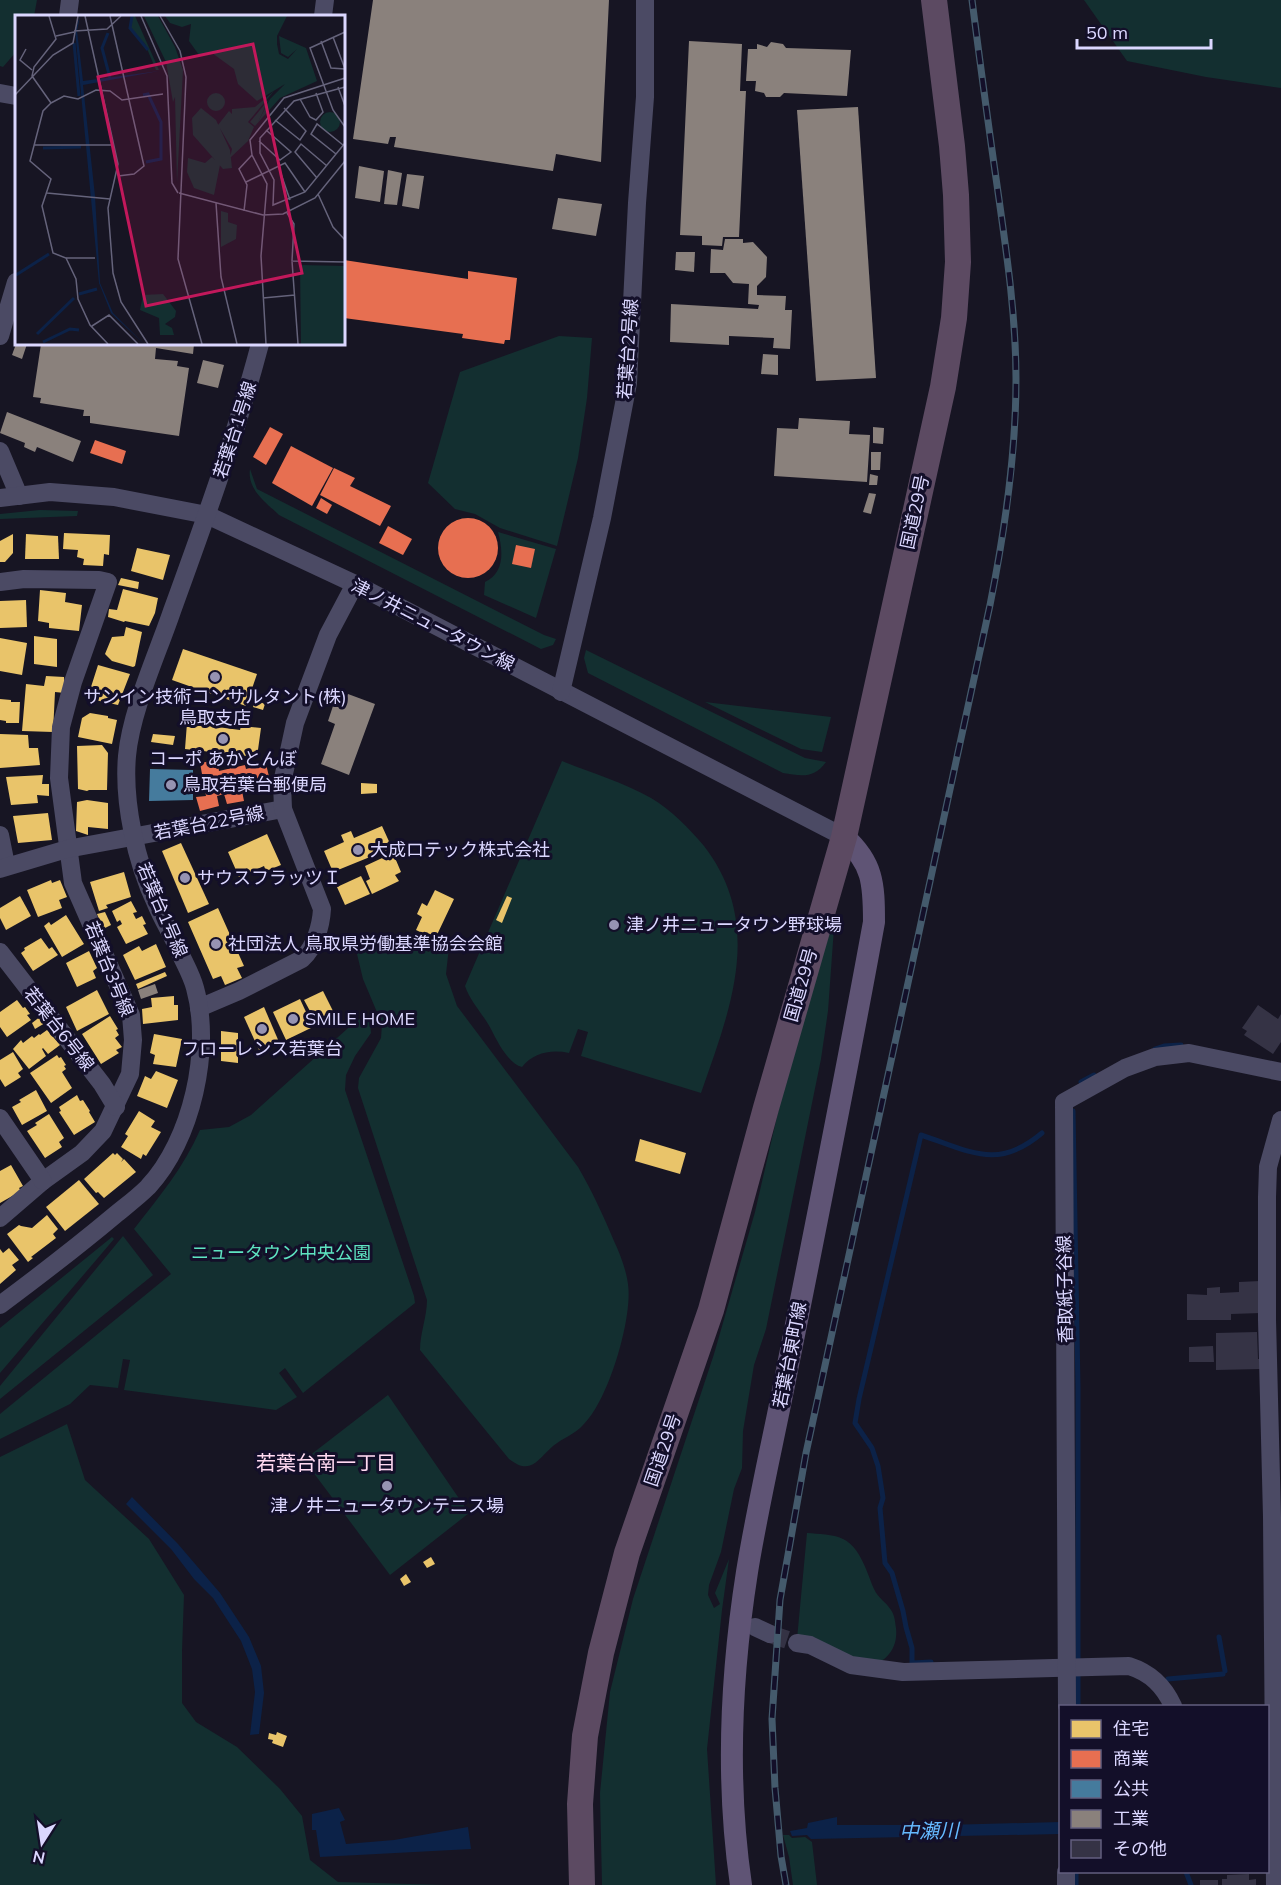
<svg xmlns="http://www.w3.org/2000/svg" width="1281" height="1885" viewBox="0 0 1281 1885" font-family="Mulish,'Noto Sans JP',sans-serif">
<style>
.green{fill:#132f30}
.water{fill:#0c2248}
.homes{fill:#e9c46a}
.shops{fill:#e76f51}
.public{fill:#457b9d}
.industry{fill:#8a817c}
.lines{fill:none;stroke-linecap:round;stroke-linejoin:round}
.stream{stroke:#0c2248;stroke-width:5}
.building{fill:#353345}
.minor-tunnel{stroke:#343244;stroke-width:18;stroke-dasharray:18 9;stroke-linecap:butt}
.minor{stroke:#4b4a64;stroke-width:18}
.major{stroke:#5f5475;stroke-width:22}
.highway{stroke:#5c4a62;stroke-width:26}
.rail-casing{stroke:#445a6c;stroke-width:7}
.rail{stroke:#130f29;stroke-width:4.5;stroke-dasharray:14;stroke-linecap:butt}
.poi-dot{fill:#9693b2;stroke:#130f29;stroke-width:2}
.labels{text-anchor:middle;stroke-width:6;stroke-linejoin:round;paint-order:stroke}
.street-label{font-size:18px;fill:#dbd7ff;stroke:#130f29}
.poi-label{font-size:18px;fill:#dbd7ff;stroke:#130f29;text-anchor:start}
.park-label{font-size:18px;fill:#5ee4c1;stroke:#130f29}
.neighbourhood-label{font-size:20px;fill:#ffd9f1;stroke:#130f29}
.water-label{font-size:20px;font-style:italic;fill:#65b9ff;stroke:#130f29}
.inset-river{fill:none;stroke:#0c2248;stroke-width:3}
.inset-road{fill:none;stroke:#65637b;stroke-width:1.5}
.view{fill:#c2185b;fill-opacity:0.15;stroke:#c2185b;stroke-width:3}
.inset-edge{fill:none;stroke:#dbd7ff;stroke-width:3}
</style>
<rect width="100%" height="100%" fill="#171523"/>
<g class="green">
<path d="M0 0H37L34 16H16V52L3 67 0 66Z"/>
<path d="M1084 0H1281V88L1206 77 1127 61Z"/>
<path d="M559 336 592 338 587 398 578 458 557 546 500 528 475 514 455 509 428 483 460 372Z"/>
<path d="M250 469 257 489 544 635 556 639 553 645 541 649 279 515C266 502 247 490 250 469Z"/>
<path d="M40 510 78 511 77 516 0 519V514Z"/>
<path d="M498 532 556 549 536 618 484 595 485 582C505 573 503 550 498 532Z"/>
<path d="M586 650 805 758 826 762C814 779 801 776 783 773L588 673 584 658Z"/>
<path d="M705 702 831 717 822 752 801 749Z"/>
<path d="M562 761C591 773 623 782 651 798 670 809 690 829 704 846 765 925 730 1010 701 1093L581 1056 588 1032 578 1029 569 1053C551 1049 533 1053 522 1067 509 1064 498 1043 492 1031 484 1015 471 1003 465 986Z"/>
<path d="M835 914 828 1011 821 1059 766 1329 754 1365 743 1431 742 1468 734 1489 721 1552 709 1585 708 1595 714 1608 720 1604 715 1593 729 1559 722 1610 707 1749 716 1885H602L600 1793 610 1692 633 1599 714 1354 755 1212 785 1082Z"/>
<path d="M382 934 429 952 437 942 449 947 446 974 457 1006 578 1167C592 1191 603 1215 614 1241 620 1254 626 1269 628 1284 633 1318 608 1402 583 1425 575 1434 563 1438 553 1446 537 1460 531 1476 509 1459L420 1350C420 1333 427 1317 427 1300L358 1088 359 1078 381 1038 382 1024 363 979 357 954C363 942 369 937 382 934Z"/>
<path d="M362 1018 370 1022 371 1033 355 1056 346 1075 345 1090 414 1296 415 1303 303 1393 285 1368 279 1373 297 1397 276 1410 124 1390 130 1360 123 1359 118 1388 90 1385 70 1404 0 1439V1414L171 1274 134 1229C159 1197 184 1167 200 1130L229 1127 251 1115 356 1021Z"/>
<path d="M123 1236 153 1275 0 1399V1386Z"/>
<path d="M112 1237 114 1239 0 1373V1328Z"/>
<path d="M388 1395 469 1513 390 1575 304 1460Z"/>
<path d="M67 1424 85 1480 149 1539 184 1595 182 1651V1703L196 1722 237 1747 280 1789 302 1816 310 1860 338 1882 446 1885H0V1457Z"/>
<path d="M807 1533C818 1534 833 1534 843 1539 861 1548 867 1573 874 1589 878 1598 886 1602 891 1610 895 1616 895 1622 896 1628 898 1646 889 1660 871 1666L797 1639Z"/>
<path d="M783 1835H789L792 1838 805 1837 812 1842 817 1885H793L789 1857Z"/>
</g>
<g class="water">
<path d="M132 1497 178 1544 220 1593 249 1637 261 1666 264 1693 259 1734 250 1735 255 1692 252 1669 241 1641 213 1598 194 1579 171 1549 126 1504Z"/>
<path d="M339 1808 345 1820 340 1822 346 1844 394 1840 468 1827 471 1849 320 1857 316 1830H312V1814Z"/>
<path d="M837 1817V1825H945L1060 1822V1834L811 1839 807 1835 792 1836 790 1831 807 1828 808 1823Z"/>
</g>
<g class="homes">
<path d="M64 533 110 535 109 555 104 554 103 566 83 565 84 559 77 557 78 550 63 549Z"/>
<path d="M13 534V553L5 562H0V541Z"/>
<path d="M26 534 58 536 59 559H25Z"/>
<path d="M137 548 170 555 163 580 131 571Z"/>
<path d="M121 578 139 582 138 589 118 585Z"/>
<path d="M123 589 158 598 155 613 149 626 125 621 124 622 108 617 109 609 117 610Z"/>
<path d="M40 590 66 593 65 602 82 605 79 631 49 628V623L38 621Z"/>
<path d="M26 600 27 627 0 628V601Z"/>
<path d="M126 627 142 632 135 666 133 667 112 661 105 654 112 637 124 636Z"/>
<path d="M34 636 57 639V667L34 664Z"/>
<path d="M0 638 27 643 22 675 0 671Z"/>
<path d="M183 649 257 674 246 706 172 680Z"/>
<path d="M98 665 130 674 118 705 95 700 97 688 91 687Z"/>
<path d="M46 676 64 677 65 693 55 692 53 732 22 731 26 684 44 686Z"/>
<path d="M0 699 11 700V702H20L19 723H6V721L0 720Z"/>
<path d="M255 700 265 704 263 710 253 707Z"/>
<path d="M90 713 108 716V718L117 720 112 744 78 737 82 718Z"/>
<path d="M187 723 240 730 241 726 261 728 257 757 185 749Z"/>
<path d="M0 734 28 735 29 748H38L40 765 0 768Z"/>
<path d="M153 734 175 736 173 745 151 742Z"/>
<path d="M102 745 108 753 107 790H89L87 791 78 789 77 746Z"/>
<path d="M43 775 42 784H49V796L37 795 38 803 11 805 6 777Z"/>
<path d="M361 783 377 784V793L361 794Z"/>
<path d="M87 800 108 803V829L88 827V835L76 831 77 802Z"/>
<path d="M48 813 52 840 18 843 13 816Z"/>
<path d="M382 826 392 848 333 872 324 851 344 842 341 835 351 831 354 838Z"/>
<path d="M267 834 281 865 266 871 264 866 239 877 228 852Z"/>
<path d="M181 843 209 904 188 913 162 851Z"/>
<path d="M393 853 401 872 395 875 399 881 372 894 366 881 370 879 365 866Z"/>
<path d="M124 872 131 897 106 905 108 908 99 911 90 882Z"/>
<path d="M361 876 370 894 345 905 337 887Z"/>
<path d="M51 880 52 883 60 880 67 897 59 900 62 908 38 917 27 890Z"/>
<path d="M435 890 454 899 435 939 416 930 422 917 417 914 422 903 427 906Z"/>
<path d="M20 896 31 916 6 930 0 918V908Z"/>
<path d="M507 896 512 898 502 923 496 920Z"/>
<path d="M131 901 137 912 133 913 136 919 142 916 146 924 143 925 148 934 126 944 117 927 122 924 120 920 117 922 112 911Z"/>
<path d="M218 908 244 966 237 968 242 978 225 985 221 976 213 979 188 922Z"/>
<path d="M105 912 111 925 103 929 97 914Z"/>
<path d="M66 915 84 944 62 957 44 926 49 922 51 925Z"/>
<path d="M41 938 49 949 52 947 58 955 33 971 21 953 25 950 24 948Z"/>
<path d="M156 944 166 967 135 980 123 955 139 946 142 951Z"/>
<path d="M89 951 97 968 93 971 96 978 77 987 66 963Z"/>
<path d="M165 972 167 976 138 989 136 984Z"/>
<path d="M97 990 109 1014 77 1031 66 1007Z"/>
<path d="M323 991 335 1015 317 1024 304 1000Z"/>
<path d="M174 996V1005H178V1020L143 1024 142 1009 152 1007 151 998Z"/>
<path d="M300 999 313 1027 286 1040 273 1012Z"/>
<path d="M17 1000 23 1008 25 1007 30 1014 27 1015 31 1020 7 1037 0 1027V1012Z"/>
<path d="M264 1007 279 1042 259 1050 244 1017Z"/>
<path d="M41 1016 45 1023 35 1029 32 1023Z"/>
<path d="M110 1016 118 1029 116 1030 119 1035 115 1038 122 1047 116 1050 119 1053 101 1064 82 1034Z"/>
<path d="M47 1030 60 1045 48 1054 43 1048 42 1049 46 1056 29 1069 13 1049 21 1040 23 1043 32 1036 34 1038 39 1034 40 1035Z"/>
<path d="M221 1031 238 1033V1063L221 1061Z"/>
<path d="M154 1034 182 1039 176 1067 153 1064 155 1055 150 1053Z"/>
<path d="M13 1052 23 1069 18 1073 21 1077 5 1087 0 1079V1060Z"/>
<path d="M57 1055 59 1058 61 1057 66 1065 64 1066 66 1069 62 1072 72 1088 51 1103 30 1073Z"/>
<path d="M156 1071 178 1080 167 1108 137 1096 145 1076 151 1079Z"/>
<path d="M36 1090 47 1111 22 1125 12 1107 21 1102 19 1100Z"/>
<path d="M77 1095 80 1101 83 1100 90 1111 89 1112 95 1122 74 1135 59 1112 61 1111 59 1107Z"/>
<path d="M139 1111 155 1121 151 1127 161 1132 146 1156 143 1154 141 1159 121 1147 128 1136 125 1134Z"/>
<path d="M49 1114 64 1138 59 1142 62 1147 45 1158 27 1131 37 1125 35 1123Z"/>
<path d="M640 1139 686 1153 680 1174 635 1161Z"/>
<path d="M113 1153 115 1155 117 1153 123 1159 121 1162 124 1159 136 1172 104 1198 98 1192 96 1193 84 1179Z"/>
<path d="M11 1165 23 1186 19 1188 21 1191 0 1203V1171Z"/>
<path d="M79 1180 99 1204 65 1231 46 1207Z"/>
<path d="M47 1215 58 1229 53 1234 56 1238 31 1257 33 1258 28 1262 7 1234 19 1225 21 1226 32 1228Z"/>
<path d="M9 1248 19 1260 12 1265 16 1270 0 1284V1249L3 1253Z"/>
<path d="M431 1557 435 1564 427 1568 423 1562Z"/>
<path d="M406 1574 411 1582 404 1586 400 1579Z"/>
<path d="M277 1732 287 1736 283 1747 272 1743 273 1740 268 1739 269 1733 276 1735Z"/>
</g>
<g class="shops">
<path d="M344 260 468 279V271L517 278 510 340H505L504 344 462 338 463 334 344 318Z"/>
<path d="M270 427 283 434 266 465 253 457Z"/>
<path d="M95 440 126 451 122 464 90 453Z"/>
<path d="M291 446 333 468 312 506 272 483Z"/>
<path d="M334 468 355 478 350 486 391 506 380 526 320 495Z"/>
<path d="M321 498 332 505 327 514 316 508Z"/>
<circle cx="468" cy="548" r="30"/>
<path d="M388 526 412 539 403 555 379 543Z"/>
<path d="M516 545 535 549 531 568 512 564Z"/>
<path d="M217 760 219 771 245 765 246 769 266 764 271 785 242 791 244 801 227 804 224 794 217 796 219 806 200 811 196 797 206 796 200 763Z"/>
</g>
<path class="public" d="M150 769 193 770V800L149 801Z"/>
<g class="industry">
<path d="M373 0H609L601 162 556 154 553 171 394 147 396 137H390L388 144 353 139Z"/>
<path d="M689 41 742 44 740 91H746L739 237H723L722 246 702 245V236L680 235Z"/>
<path d="M771 42 783 44 786 48 851 50 847 96 784 93 780 97H766L764 93 755 91 756 81H746L748 49H757V44L767 47Z"/>
<path d="M858 107 876 378 816 381 797 110Z"/>
<path d="M359 166 384 171 380 202 355 198Z"/>
<path d="M388 170 402 173 397 205 384 204Z"/>
<path d="M407 174 424 176 419 209 402 206Z"/>
<path d="M558 198 602 204 596 236 552 229Z"/>
<path d="M725 239H743V243L753 242 767 257 766 277 757 286V295L786 296 785 310H792L790 349 773 348 774 338 729 336V345L670 342 671 304 758 309 759 305 748 304 749 284 733 283 725 273H710L711 249 723 250Z"/>
<path d="M676 252H695L694 272 675 270Z"/>
<path d="M16 344H27L22 359 12 355Z"/>
<path d="M41 344H194L193 354 156 348 155 359 178 361 177 366 189 368 179 436 90 423V416H83L84 410 40 403 41 398 33 397Z"/>
<path d="M763 354 778 355V375L761 374Z"/>
<path d="M203 360 224 365 218 388 197 383Z"/>
<path d="M7 412 81 441 73 462 37 447 35 452 24 447 25 443 0 433Z"/>
<path d="M799 418 850 421 849 434 870 435 867 482 774 476 777 428 798 429Z"/>
<path d="M873 427 884 428 883 444 873 443Z"/>
<path d="M871 452H881L880 470H871Z"/>
<path d="M870 474 878 476 877 485H869Z"/>
<path d="M869 493 876 494 871 514 863 512Z"/>
<path d="M348 694 375 704 349 775 321 764 335 724 328 721 333 706 342 708Z"/>
<path d="M155 984 158 993 141 999 138 990Z"/>
</g>
<g class="lines">
<g class="stream">
<path d="M1155 1049 1164 1046 1181 1045"/>
<path d="M1081 1082 1094 1075"/>
<path d="M1073 1111 1078 1387V1706"/>
<path d="M1219 1637 1225 1671"/>
<path d="M931 1662 912 1663V1648L906 1627 903 1611 892 1573 885 1563 880 1508 883 1498 878 1466 872 1448 855 1423 859 1399 921 1135C970 1151 997 1171 1042 1133"/>
<path d="M1168 1679 1223 1674"/>
<path d="M1076 1872V1885"/>
<path d="M1186 1872 1191 1885"/>
</g>
</g>
<g class="building">
<path d="M1258 1005 1278 1019 1281 1014V1042L1273 1054 1244 1035 1247 1031 1242 1028Z"/>
<path d="M1260 1281 1261 1313 1231 1314V1320H1187V1294L1207 1295V1288L1220 1287V1293L1239 1292V1282Z"/>
<path d="M1257 1332 1258 1359H1261V1369L1216 1370V1333Z"/>
<path d="M1213 1346 1214 1362H1189V1347Z"/>
<path d="M1249 1874V1880L1256 1879V1885H1222V1879H1227V1875Z"/>
<rect x="1200" y="1880" width="18" height="5"/>
</g>
<g class="lines">
<path class="minor-tunnel" d="M770 1634 797 1643"/>
<g class="minor">
<path d="M68 16 70 0"/>
<path d="M323 16 325 0"/>
<path d="M0 93 16 96"/>
<path d="M0 336 16 282"/>
<path d="M0 451 19 496"/>
<path d="M0 498 50 492 114 497 207 515 355 584 844 837"/>
<path d="M0 582 24 579 99 580 108 582 73 682 61 727 59 778 73 883 131 1015 133 1040 130 1074 103 1131 82 1153 43 1181 0 1218"/>
<path d="M561 692 602 518 628 383 637 203 645 97V0"/>
<path d="M0 835 6 865"/>
<path d="M0 869 67 849 283 809"/>
<path d="M0 952 102 1084 116 1107"/>
<path d="M199 1008 239 991 302 959C315 947 321 926 322 909L283 809 282 783 295 723 328 635 355 584"/>
<path d="M0 1118 43 1181"/>
<path d="M0 1305C39 1276 78 1246 115 1215 126 1206 138 1197 148 1187 192 1140 212 1049 195 988 192 976 185 964 180 953 173 936 163 921 156 904 136 862 123 802 127 756 131 711 157 655 172 611 204 523 236 435 260 344"/>
<path d="M755 1627 770 1634"/>
<path d="M797 1643 810 1645 851 1665 903 1672 1129 1666C1151 1673 1164 1686 1173 1706"/>
<path d="M1067 1706 1064 1102 1125 1068 1155 1057 1189 1053 1281 1072"/>
<path d="M1066 1872V1885"/>
<path d="M1275 1885 1272 1517 1267 1320V1197L1268 1167 1281 1120"/>
</g>
<path class="major" d="M741 1885C726 1783 731 1674 747 1572 758 1504 774 1437 787 1370 817 1220 847 1071 874 922 874 884 873 863 844 837"/>
<path class="highway" d="M582 1885 580 1804 585 1736 601 1653 627 1553 711 1310 766 1108 844 837 943 387 954 318 958 262 956 195 952 146 934 0"/>
<defs>
<path id="rail" d="M786 1885 781 1856 775 1788 772 1719 780 1600 806 1453 990 605C1005 530 1016 455 1016 379 1016 314 1006 249 997 185 988 123 980 62 972 0"/>
</defs>
<use href="#rail" class="rail-casing"/>
<use href="#rail" class="rail"/>
</g>
<g class="poi-dot">
<circle cx="215" cy="677" r="6"/>
<circle cx="223" cy="739" r="6"/>
<circle cx="171" cy="785" r="6"/>
<circle cx="358" cy="850" r="6"/>
<circle cx="185" cy="878" r="6"/>
<circle cx="614" cy="925" r="6"/>
<circle cx="216" cy="944" r="6"/>
<circle cx="293" cy="1019" r="6"/>
<circle cx="262" cy="1029" r="6"/>
<circle cx="387" cy="1486" r="6"/>
</g>
<g class="labels">
<g class="street-label">
<text transform="translate(628 349) rotate(-86)" y="6">若葉台2号線</text>
<text transform="translate(235 430) rotate(-72)" y="6">若葉台1号線</text>
<text transform="translate(915 512) rotate(-78)" y="6">国道29号</text>
<text transform="translate(433 625) rotate(27)" y="6">津ノ井ニュータウン線</text>
<text transform="translate(209 823) rotate(-11)" y="6">若葉台22号線</text>
<text transform="translate(162 910) rotate(67)" y="6">若葉台1号線</text>
<text transform="translate(109 969) rotate(68)" y="6">若葉台3号線</text>
<text transform="translate(801 985) rotate(-74)" y="6">国道29号</text>
<text transform="translate(59 1029) rotate(52)" y="6">若葉台6号線</text>
<text transform="translate(1065 1289) rotate(-91)" y="6">香取紙子谷線</text>
<text transform="translate(790 1355) rotate(-79)" y="6">若葉台東町線</text>
<text transform="translate(663 1450) rotate(-71)" y="6">国道29号</text>
</g>
<g class="poi-label">
<text x="215" y="703" text-anchor="middle">サンイン技術コンサルタント(株)<tspan x="215" dy="21">鳥取支店</tspan></text>
<text x="223" y="765" text-anchor="middle">コーポ あかとんぼ</text>
<text x="183" y="791">鳥取若葉台郵便局</text>
<text x="370" y="856">大成ロテック株式会社</text>
<text x="197" y="884">サウスフラッツＩ</text>
<text x="626" y="931">津ノ井ニュータウン野球場</text>
<text x="228" y="950">社団法人 鳥取県労働基準協会会館</text>
<text x="305" y="1025">SMILE HOME</text>
<text x="262" y="1055" text-anchor="middle">フローレンス若葉台</text>
<text x="387" y="1512" text-anchor="middle">津ノ井ニュータウンテニス場</text>
</g>
<g class="park-label">
<text x="281" y="1259">ニュータウン中央公園</text>
</g>
<g class="neighbourhood-label">
<text x="326" y="1470">若葉台南一丁目</text>
</g>
<g class="water-label">
<text transform="translate(929 1831) rotate(-1)" y="7">中瀬川</text>
</g>
</g>
<g transform="translate(15 15)">
<rect width="330" height="330" fill="#171523"/>
<path d="M117 1H120L144 55H141L130 29 115 13ZM129 1H143L160 32 168 55 162 168 160 82 158 87 151 47ZM150 1H272L262 21V29L264 39 273 44 282 34 273 42 266 38 264 21 291 33 302 66 265 83 240 111 235 107 254 84 243 107 255 84 270 69 242 86 223 69 219 54 197 38 184 40 174 26 176 9 167 12 155 8ZM259 76 233 107 239 112 233 126 215 143 217 134 203 110 214 96 217 99V94L240 92ZM192 87a9 9 0 1 1 18 0a9 9 0 1 1-18 0ZM186 93 201 105 215 135 217 153 208 154 178 120 177 103ZM305 107a10 10 0 1 1 20 0a10 10 0 1 1-20 0ZM197 142 205 150 199 180 179 173 172 157 173 143 190 148ZM206 196 213 198V207L222 210 221 224 206 232ZM285 250 330 251V329H286ZM148 279 161 296 160 302 150 309 157 313 159 320H145L144 303 125 295 128 280Z" fill="#132f30"/>
<path d="M65 1 62 16 68 66 144 56 68 70 80 181 85 268 98 298 129 329 96 298 84 268 60 15Z" fill="#0c2248"/>
<path class="inset-river" d="M117 1 115 13 133 35M93 18 87 33 95 63M59 28 64 81M128 80 133 79 146 107V144L131 147M28 133 66 132M1 260 34 239M64 279 82 274M22 319 59 283M28 327 55 314 64 315"/>
<path class="inset-road" d="M34 1 41 24 19 52 17 61 36 88 28 96 15 146 36 164 27 191 38 238 51 243 61 264 63 284 75 310 93 329M70 1 103 149 93 193 98 258 106 287 133 329M95 1 129 151 119 159 103 161M126 1 152 61 157 168 163 178M145 1 165 36 171 62 163 244 187 329M59 16 92 14 106 1M330 17 295 33 318 95 330 112M41 21 59 17M318 22 330 54M306 26 316 53 330 54M11 34 5 45 17 55M323 72 330 91M330 72 279 86 245 123V138L259 165 258 190 290 177 330 128M0 80 38 40 58 28 63 1M285 84 295 102 301 105 308 97 301 78M36 88 49 81 63 84 81 75 95 76 107 85 148 79M260 105 285 125 291 116 269 93M244 126 265 145 276 137 251 115M19 130H98M321 139 296 119 302 109 328 130M264 153 275 185M302 163 280 137 286 129 312 151M231 167 270 148 290 177M32 178 95 184M164 178 248 200 268 199 300 183 330 146M303 179 318 212 330 225M201 188 206 262 222 329M229 196 232 170 224 154 237 140M272 198 279 209 277 246 330 247M51 243H80M277 246 283 329M248 283 280 280M77 311 94 300 123 329M251 329 246 241 252 169 237 140 235 125 269 83 330 63"/>
<path class="view" d="M238 29 287 258 131 291 83 62Z"/>
<rect width="330" height="330" class="inset-edge"/>
</g>
<rect x="1059" y="1705" width="210" height="168" fill="#130f29" stroke="#635f7f" stroke-width="1.5"/>
<rect x="1071" y="1720" width="30" height="18" fill="#e9c46a" stroke="#635f7f" stroke-width="1.5"/>
<text x="1113" y="1735" font-size="18" fill="#dbd7ff">住宅</text>
<rect x="1071" y="1750" width="30" height="18" fill="#e76f51" stroke="#635f7f" stroke-width="1.5"/>
<text x="1113" y="1765" font-size="18" fill="#dbd7ff">商業</text>
<rect x="1071" y="1780" width="30" height="18" fill="#457b9d" stroke="#635f7f" stroke-width="1.5"/>
<text x="1113" y="1795" font-size="18" fill="#dbd7ff">公共</text>
<rect x="1071" y="1810" width="30" height="18" fill="#8a817c" stroke="#635f7f" stroke-width="1.5"/>
<text x="1113" y="1825" font-size="18" fill="#dbd7ff">工業</text>
<rect x="1071" y="1840" width="30" height="18" fill="#353345" stroke="#635f7f" stroke-width="1.5"/>
<text x="1113" y="1855" font-size="18" fill="#dbd7ff">その他</text>
<g transform="translate(42 1843) rotate(192)" stroke="#130f29" stroke-width="4.5" paint-order="stroke">
<path d="M0-4.5L10 22L0 15L-10 22Z" fill="#dbd7ff"/>
<text y="-9" font-size="16" font-weight="bold" text-anchor="middle" fill="#dbd7ff">N</text>
</g>
<path d="M1077 39v9h134v-9" fill="none" stroke="#dbd7ff" stroke-width="3"/>
<text x="1086" y="39" font-size="18" fill="#dbd7ff" stroke="#130f29" stroke-width="4.5" paint-order="stroke">50 m</text>
</svg>
